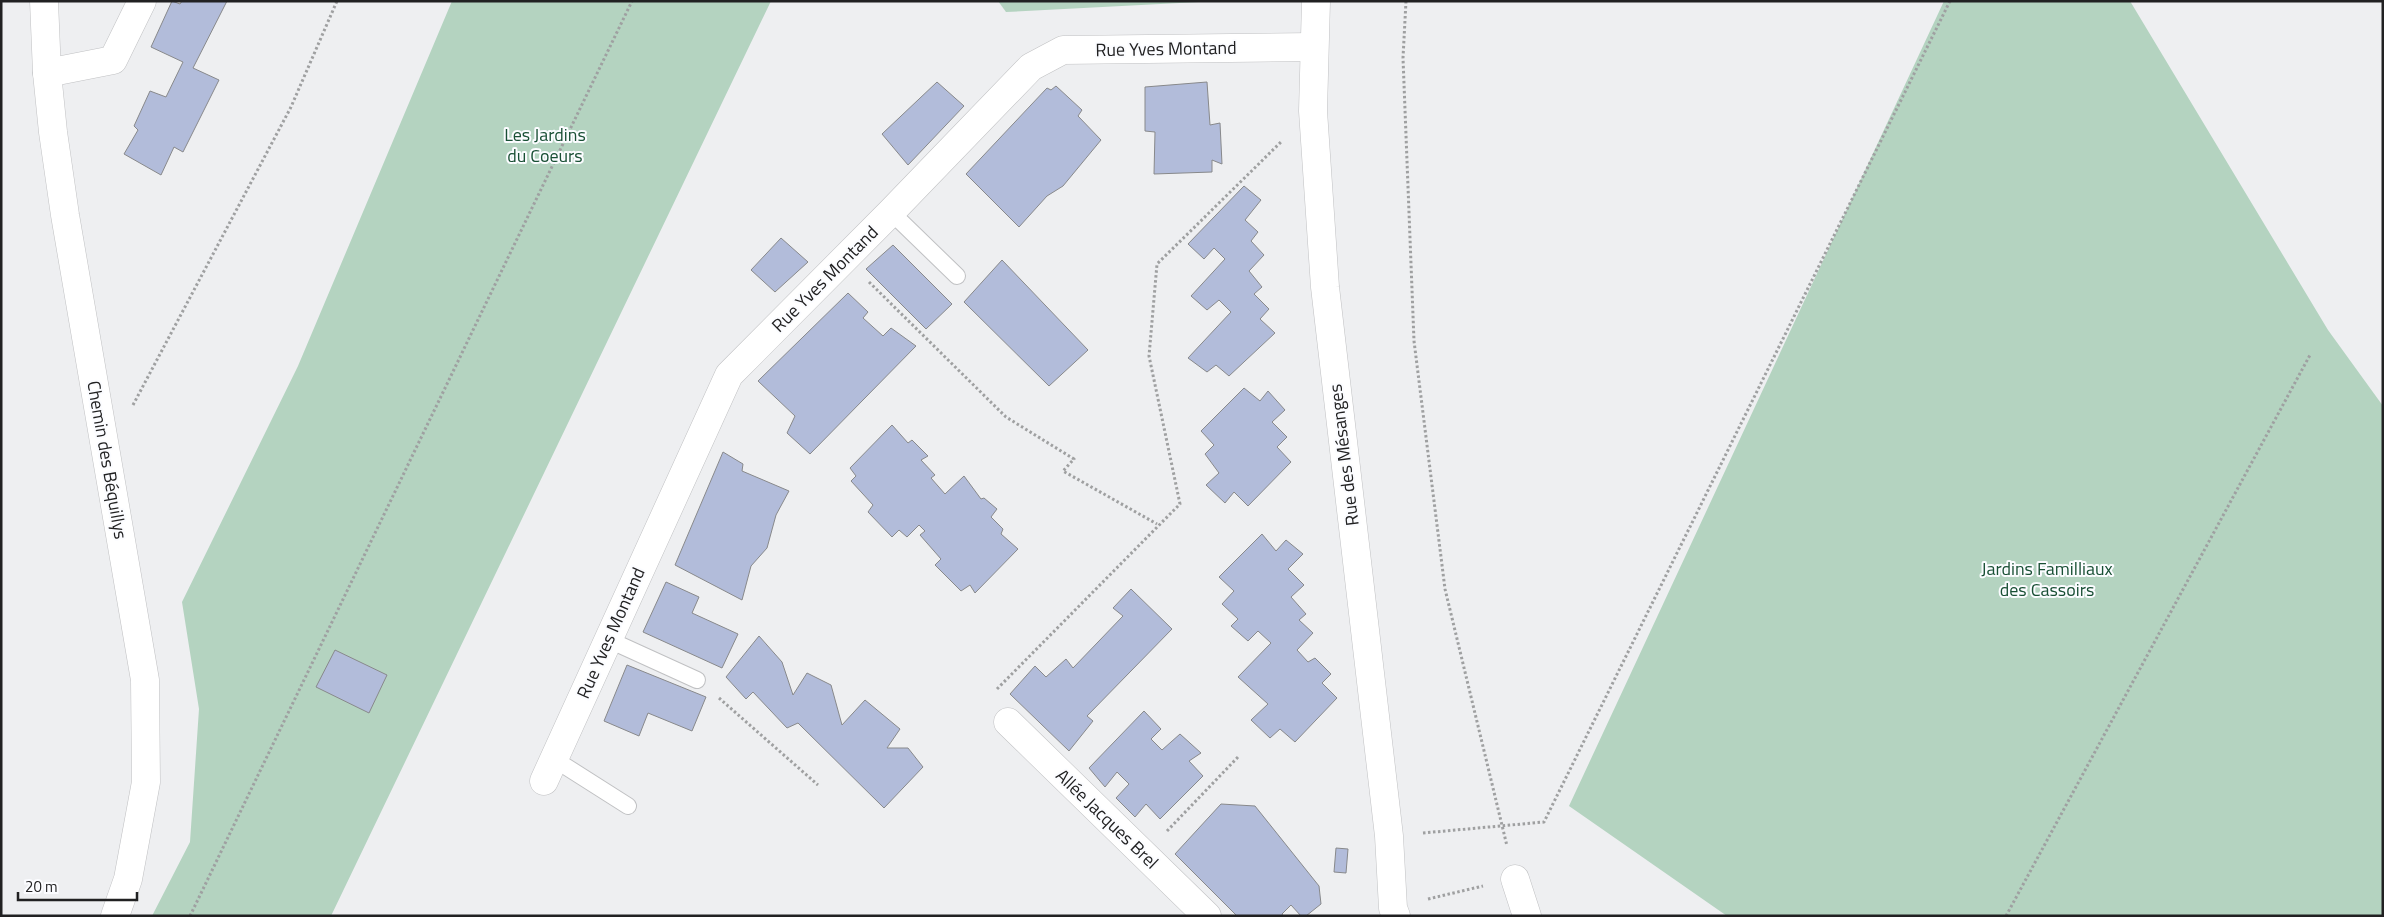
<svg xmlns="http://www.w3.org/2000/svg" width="2384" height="917" viewBox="0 0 2384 917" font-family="'Titillium Web',sans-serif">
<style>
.green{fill:#b4d3c0}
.building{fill:#b2bcda;stroke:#88898b}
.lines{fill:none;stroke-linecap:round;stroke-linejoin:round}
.lane-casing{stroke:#c0c1c3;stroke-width:18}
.street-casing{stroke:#c0c1c3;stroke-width:29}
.path{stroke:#9fa0a1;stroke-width:3;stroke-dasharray:2.5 2.5;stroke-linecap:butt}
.lane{stroke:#fff;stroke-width:16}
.street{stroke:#fff;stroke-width:28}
.labels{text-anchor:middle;stroke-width:4;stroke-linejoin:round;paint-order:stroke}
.street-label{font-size:18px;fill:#212122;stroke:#fbfcff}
.park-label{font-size:18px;fill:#184f34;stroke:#fbfcff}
</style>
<rect width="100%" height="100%" fill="#eeeff1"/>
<g class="green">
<path d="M452 1H771L331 916H152L190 842 199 709 182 602 298 366Z"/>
<path d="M998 1H1218L1006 12Z"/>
<path d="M1944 1H2130L2328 330 2383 406V916H1727L1569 806Z"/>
</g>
<g class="building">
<path d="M172 1 180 4 182 1H227L193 68 219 80 183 152 174 147 161 175 124 154 138 130 134 126 150 91 166 97 183 62 151 47Z"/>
<path d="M937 82 964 106 908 165 882 134Z"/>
<path d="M1207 82 1210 125 1220 123 1222 164 1212 160V172L1154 174 1155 132 1145 131V87Z"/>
<path d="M1056 86 1082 110 1078 116 1101 140 1063 186 1047 196 1019 227 966 174 1047 88 1051 90Z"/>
<path d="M1244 186 1261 200 1245 220 1258 232 1251 241 1264 255 1249 271 1262 287 1254 294 1269 309 1260 319 1275 333 1229 376 1216 365 1207 372 1188 358 1231 312 1219 300 1207 310 1191 296 1225 259 1214 248 1204 259 1188 244Z"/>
<path d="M781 238 808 262 775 292 751 270Z"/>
<path d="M893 245 952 304 926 329 866 269Z"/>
<path d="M1002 260 1088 350 1049 386 964 302Z"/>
<path d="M848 293 868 312 863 318 883 336 891 328 916 346 810 454 787 433 795 416 758 381Z"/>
<path d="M1244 388 1260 401 1268 391 1285 410 1272 422 1287 437 1277 447 1291 462 1248 506 1234 492 1225 503 1206 485 1219 473 1205 454 1214 445 1201 431Z"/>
<path d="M892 425 908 443 912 440 928 456 921 460 935 475 931 478 945 494 964 476 981 499 984 498 997 509 991 517 1003 529 1001 534 1018 549 975 593 970 585 961 591 935 565 941 559 920 535 925 531 919 525 907 537 899 530 892 537 868 512 873 505 851 481 856 476 850 468Z"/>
<path d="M723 452 743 464 742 471 789 491 776 515 767 548 751 566 742 600 675 565Z"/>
<path d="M1262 534 1276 551 1286 540 1303 554 1288 569 1304 585 1291 597 1306 614 1299 620 1313 633 1297 650 1308 662 1315 658 1331 674 1322 683 1337 698 1295 742 1280 729 1270 738 1251 720 1268 704 1238 677 1271 643 1258 631 1248 641 1231 626 1238 619 1222 604 1234 591 1219 577Z"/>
<path d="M666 582 699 597 692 613 738 634 722 668 643 632Z"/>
<path d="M1131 589 1172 629 1087 716 1093 721 1069 751 1010 694 1035 666 1046 677 1066 659 1073 668 1123 616 1113 608Z"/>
<path d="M759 636 782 662 793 695 807 673 831 685 842 725 865 700 900 729 887 748H908L923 767 884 808 798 723 787 728 753 692 746 699 726 677Z"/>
<path d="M335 650 387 675 369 713 316 687Z"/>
<path d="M627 665 706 697 692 731 648 713 639 736 604 721Z"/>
<path d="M1144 711 1161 729 1151 739 1162 750 1180 734 1201 753 1189 761 1203 776 1160 819 1146 804 1135 817 1116 798 1129 784 1117 772 1105 787 1089 768Z"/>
<path d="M1221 804 1255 806 1319 886 1321 904 1306 916H1301L1291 905 1282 914 1283 916H1237L1175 854Z"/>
<path d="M1336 848 1348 849 1346 873 1334 872Z"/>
</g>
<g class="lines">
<defs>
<g id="lane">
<path d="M891 212 957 276"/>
<path d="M607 639 697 680"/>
<path d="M554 759 628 806"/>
</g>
<g id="street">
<path d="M44 1 47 73 53 132 65 215 145 680 146 782 128 879 115 916"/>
<path d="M1316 1 1313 111 1325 287 1389 836 1393 908 1396 916"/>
<path d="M47 73 113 60 142 1"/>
<path d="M1008 722 1207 916"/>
<path d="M544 781 729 375 891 212 1031 67 1063 50 1313 47"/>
<path d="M1515 879 1527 916"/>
</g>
</defs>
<use href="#lane" class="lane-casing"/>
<use href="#street" class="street-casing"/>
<g class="path">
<path d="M1406 1 1403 58 1414 341 1445 589 1507 846"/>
<path d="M869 282 1006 417 1074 459 1063 471 1157 524"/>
<path d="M133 405 291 107 337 1"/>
<path d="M997 689 1180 504 1149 356 1157 264 1281 142"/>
<path d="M719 698 818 785"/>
<path d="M1167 831 1238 757"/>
<path d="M1423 833 1544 822 1950 1"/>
<path d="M1428 899 1483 886"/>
<path d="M190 916 632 1"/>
<path d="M2006 916 2310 355"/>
</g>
<use href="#lane" class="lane"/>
<use href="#street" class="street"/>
</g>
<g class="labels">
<g class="street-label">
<text transform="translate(1166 49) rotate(-1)" y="6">Rue Yves Montand</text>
<text transform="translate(825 279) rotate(-45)" y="6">Rue Yves Montand</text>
<text transform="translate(1344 455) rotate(-97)" y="6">Rue des Mésanges</text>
<text transform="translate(107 460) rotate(80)" y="6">Chemin des Béquillys</text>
<text transform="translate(611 633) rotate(-66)" y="6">Rue Yves Montand</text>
<text transform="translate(1107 819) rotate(44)" y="6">Allée Jacques Brel</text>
</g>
<g class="park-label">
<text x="545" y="141">Les Jardins<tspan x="545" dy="21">du Coeurs</tspan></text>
<text x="2047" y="575">Jardins Familliaux<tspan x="2047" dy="21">des Cassoirs</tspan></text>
</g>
</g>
<rect width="2384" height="917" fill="none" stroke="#212122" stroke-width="5"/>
<path d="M18 892v8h119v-8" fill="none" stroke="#212122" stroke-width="2.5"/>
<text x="25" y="892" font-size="15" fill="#212122" stroke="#fbfcff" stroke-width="4" paint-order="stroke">20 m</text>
</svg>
